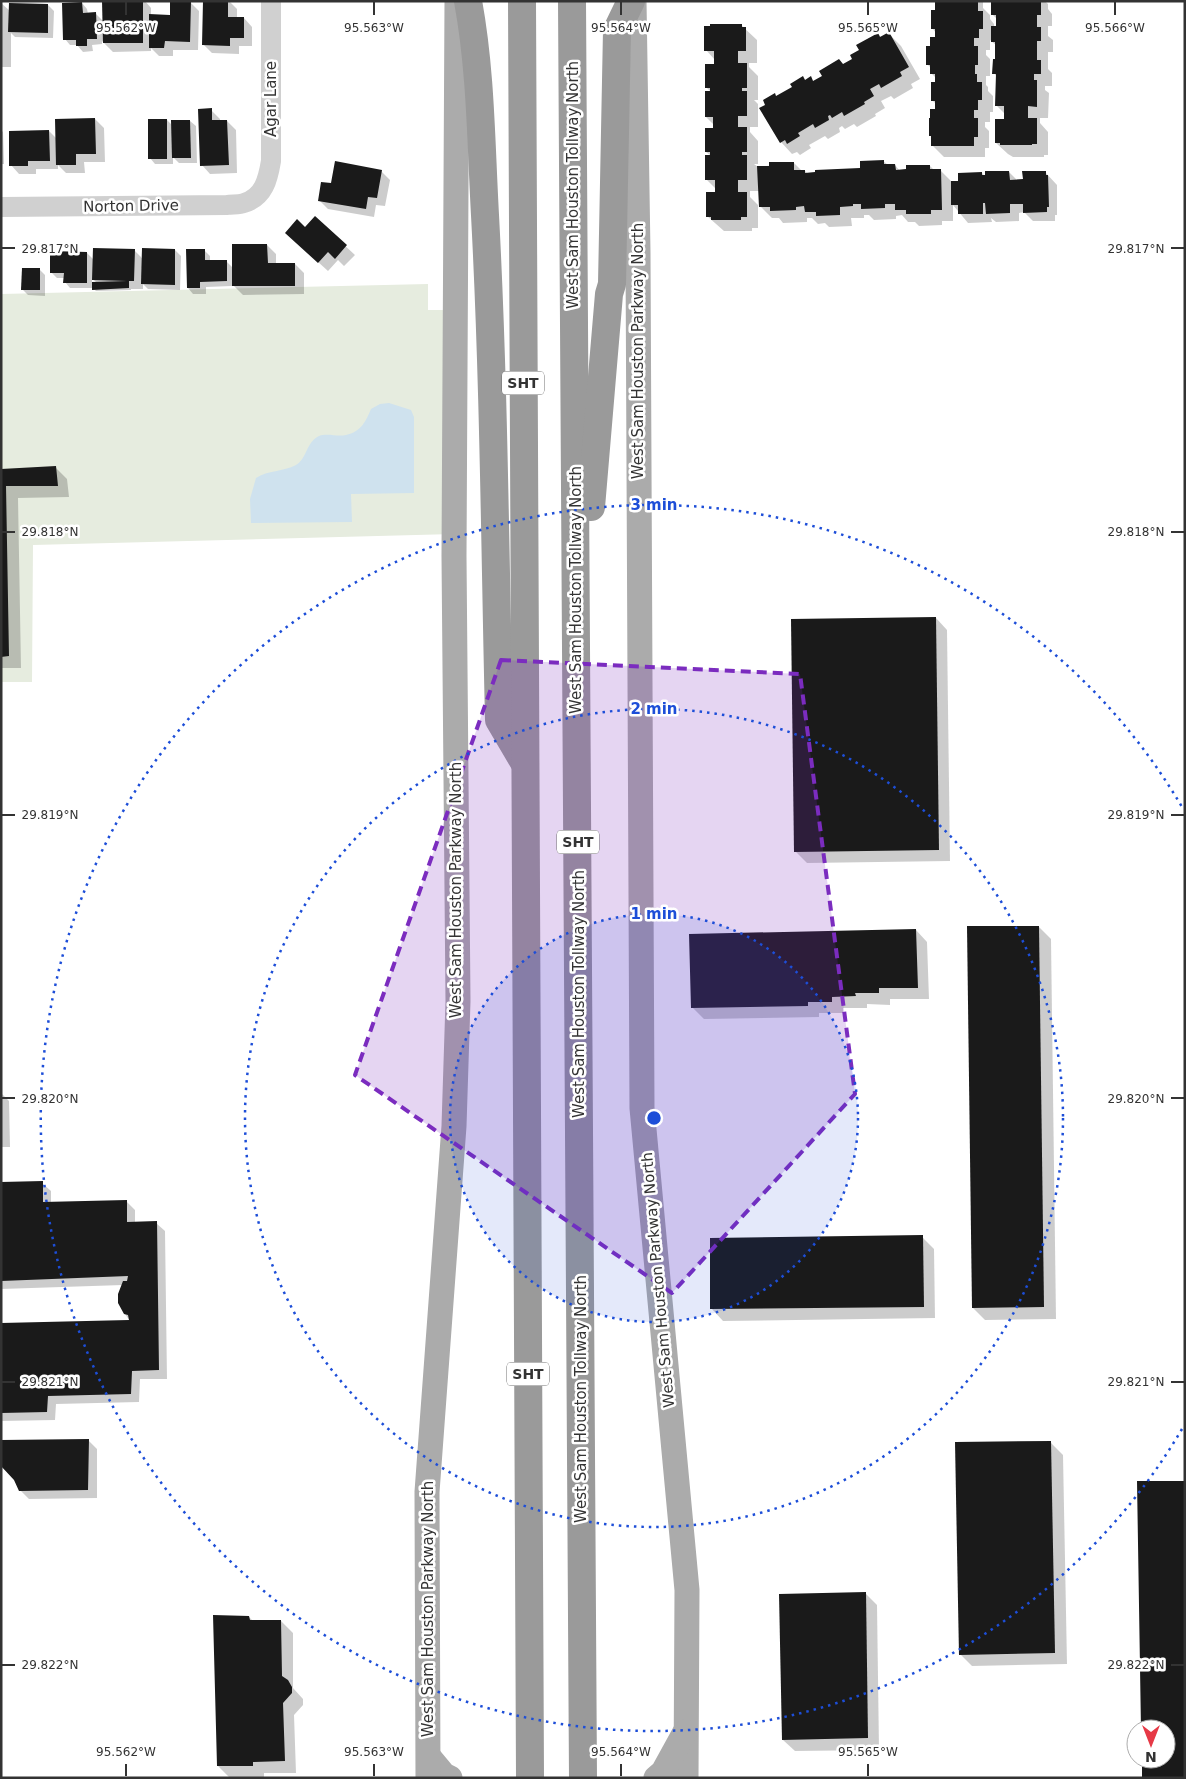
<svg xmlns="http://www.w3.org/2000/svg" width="1186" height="1779" viewBox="0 0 1186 1779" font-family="'DejaVu Sans',sans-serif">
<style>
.green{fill:#e6ecdf}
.water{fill:#cfe2ee}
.shadow{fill:#0003;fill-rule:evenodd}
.building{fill:#1a1a1a}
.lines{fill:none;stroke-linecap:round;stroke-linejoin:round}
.minor{stroke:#d0d0d0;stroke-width:20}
.major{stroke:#ababab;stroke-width:25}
.highway{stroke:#9a9a9a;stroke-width:28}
.marked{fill:#7b2cbf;fill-opacity:0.2;stroke:#7b2cbf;stroke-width:4;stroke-dasharray:10 6;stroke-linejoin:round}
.ticks{fill:none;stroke:#333;stroke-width:2}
.ring{fill:none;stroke:#1d4ed8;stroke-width:2.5;stroke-dasharray:2.5 5}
.labels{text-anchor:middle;stroke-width:5;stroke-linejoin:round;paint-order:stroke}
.shield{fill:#fff;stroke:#707070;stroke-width:1}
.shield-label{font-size:14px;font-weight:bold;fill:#333}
.street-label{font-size:15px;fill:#333;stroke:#fff}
.ticks-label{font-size:12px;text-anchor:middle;fill:#333;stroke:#fff;stroke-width:5;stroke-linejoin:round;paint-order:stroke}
.centre{fill:#1d4ed8;stroke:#fff;stroke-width:2.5}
.ring-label{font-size:15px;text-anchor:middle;font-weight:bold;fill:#1d4ed8;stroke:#fff;stroke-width:5;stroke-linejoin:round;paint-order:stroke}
</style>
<rect width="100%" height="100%" fill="#fff"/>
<path class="green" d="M428 284V310H455L454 534 33 545 32 682H1V294Z"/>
<path class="water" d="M389 403 411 410 414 417V493L351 494 352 522 251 523 250 499 256 478C268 470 283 472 296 465 307 459 306 442 319 436 328 433 337 437 346 435 361 432 366 421 371 409L380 404Z"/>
<g class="shadow">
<path d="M103 1H145L151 8V16H171L190 2 199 11 198 50H173V56H159L151 48V51L113 52 102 41V44L92 45 93 51 83 52 77 45H70L65 39 82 3 87 9 88 14H96L104 22Z"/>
<path d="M204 1H229L237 9V18H244L252 27V46H239V54L212 53 203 44Z"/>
<path d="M944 1H983V8L990 15V19L994 24V28H997V19L992 14V1H1045L1048 4V9L1052 14V26H1048V36L1053 40V52H1048V69L1052 73V86H1045V90L1049 93 1048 118H1040V123L1048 132V155H1044V157H1013L1008 154 996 143 1006 120V115L996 105 997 77 994 73 997 60V46L990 40V50H986V55L990 59V76H986V85L988 87V91L993 96V112H990V122H985V127L989 131V148H985V157H944L932 145V137L930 135 936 110V104L932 100 936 78 932 74V69L928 65 932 48 937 38 936 33 933 29 937 12Z"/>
<path d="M1 3 10 11 48 5 54 11 53 38 15 37 11 33V67H1Z"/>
<path d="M741 25 757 40V63H749V67L758 76V100H754L758 104V127H750V132L758 141V164H754L758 167 794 163 802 171H805L808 174 862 169 883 161 888 165H895L900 171 930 166 934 170H940L952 182H959L982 173 986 178 1009 172 1018 181H1024L1045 172 1057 185V215H1055V221H1033L1024 212 1019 213V221L996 222 991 218 992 222 968 223 953 205V221H942V225L919 226 915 222H908L902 215 896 216V219L874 220 869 215H864V218H851L852 226 829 227 825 223 818 224 812 218H807V222L783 223 779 218H772L760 206 759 191H750V197L758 205V228H752V231H724L707 216 716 193V189L706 179 711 156 706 152 714 129V125L706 117 712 93 706 87 715 65V60L706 50Z"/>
<path d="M878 34 882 38 889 34 901 46 920 79 911 84 913 88 894 99 891 96 881 101 885 108 875 114 876 116 857 127 854 124 845 129 842 126 839 128 840 132 828 139 825 136 809 145 811 148 800 155 797 152 792 154 781 142 777 97 793 88 803 78 806 81 811 78 814 82 854 60 860 50Z"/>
<path d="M211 110 220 119V121H227L236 130 237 173 210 174 202 165Z"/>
<path d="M95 119 104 128 105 162H84L85 173H66L58 165V169H36V174H19L11 165 49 131 57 139Z"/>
<path d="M167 120 173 126 190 121 196 126 197 163H179L173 157V164H155L150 158Z"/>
<path d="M1 130 3 132 4 164H1Z"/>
<path d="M381 171 390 180 385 206 376 205 374 217 328 209 319 200 332 185Z"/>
<path d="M315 218 355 255 344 266 338 260 328 271 295 241Z"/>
<path d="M267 245 276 254V264H295L304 273V294L243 295 232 284V286L206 287V294H193L188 288 204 250 210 256V261H226L234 269Z"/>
<path d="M175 250 181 256 180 290 148 289 143 284V289H131V290L96 291 93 288H70L65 282V278H57L51 272 87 253 94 260 135 251 143 259ZM92 278 97 283 92 284Z"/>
<path d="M39 269 45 275V296L28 295 23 290Z"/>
<path d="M56 468 67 479 69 497 18 498 21 668H1V470Z"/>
<path d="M936 618 947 630 950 861 807 863 795 851Z"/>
<path d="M1039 927 1051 939 1056 1319 985 1320 973 1308Z"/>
<path d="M916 930 927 942 929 999H890V1005L867 1004V1008H843V1013H819V1017L704 1019 692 1007Z"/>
<path d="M1 1093 9 1101 10 1147H1Z"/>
<path d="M1 1183H42L51 1191V1203L126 1201 135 1210V1223H156L165 1231 167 1379H140L139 1402 56 1404 55 1420 1 1421V1324L130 1321 125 1314 123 1285 1 1289Z"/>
<path d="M922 1237 934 1249 935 1318 723 1321 712 1309Z"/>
<path d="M88 1440 97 1449V1498L29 1499 20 1490 11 1474 1 1467V1442Z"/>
<path d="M1051 1443 1063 1455 1067 1664 972 1666 960 1654Z"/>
<path d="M865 1593 877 1605 879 1750 795 1751 783 1740Z"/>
<path d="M249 1617 253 1621H281L293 1633V1688L303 1699V1705L294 1715 296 1773H264V1777L230 1778 218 1766Z"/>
</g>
<g class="building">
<path d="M102 1H143V43H103Z"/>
<path d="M170 1H191L190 42 165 41 164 48H149V14L170 15Z"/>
<path d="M203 1H228V17H244V38H230V46L202 45Z"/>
<path d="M935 1 978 2V11H983V29H979V38H974V46H978V65H975V74H977V82H982V100H978V110H974V118H978V137H974V146H931V136H929V118H930V109H935V101H931V82H935V74H930V65H926V46H930V37H935V29H931V10H935Z"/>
<path d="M991 1H1041V15H1037V27H1041V41H1037V60H1041V74H1034V80H1037V107L1028 106V118H1037V144H1032V145H1000V143H995V119H1004V106H995L996 74H992L993 59H995V42H991V26H996V15H991Z"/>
<path d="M82 2 83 13 96 12 97 39H87V46H76V40H63L62 3Z"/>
<path d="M9 3 48 4V33L8 32Z"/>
<path d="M710 24H742V27H746V51H738V63H747V88H742V91H747V116H738V127H747V152H742V155H747V180H738V192H747V217H741V220H711V217H706V192H715V180H705V155H710V152H705V128H713V117H705V91H710V88H705V64H714V51H704V26H710Z"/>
<path d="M889 32 909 67 900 72 902 76 881 88 879 84 870 89 874 96 864 102 865 104 844 116 842 112 832 118 830 115 828 116 829 120 815 128 813 124 798 133 800 136 787 144 785 140 780 143 759 108 765 105 763 100 775 93 776 96 792 87 790 84 803 76 805 80 811 76 813 81 822 76 819 71 839 59 843 64 852 59 850 55 859 50 856 45 878 33 880 37Z"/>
<path d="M212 108V120H227L229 165 200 166 198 109Z"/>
<path d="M95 118 96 154H76V165H56L55 119Z"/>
<rect x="148" y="119" width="19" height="40"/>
<path d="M171 120H190L191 158H172Z"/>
<path d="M49 130 50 161H28V166H9V131Z"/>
<path d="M884 160V164H895L896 170 906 169V165H930V169H941L942 210H931V214H906V210H895V204H885V208L861 209V204H853V206L840 207V215L816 216V212H805L804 206 796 207V210L770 211V207H759L757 166H769V162H794V170H805V173L815 172V170L860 168V161Z"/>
<path d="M335 161 382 170 377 198 368 197 366 209 318 201 321 182 331 183Z"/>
<path d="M985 171H1009L1010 180 1023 179 1022 171H1046V175H1048L1049 207H1047V212L1023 213V204H1010V213L986 214 985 203H983V214H958V205H951V181H958V173L982 172V175H985Z"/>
<path d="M315 216 347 245 335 259 328 252 318 263 285 233 297 219 305 227Z"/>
<path d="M232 244H267L268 263H295V286H232Z"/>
<path d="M93 248 135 249 134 281H129V288L92 290V282L127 281 92 280Z"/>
<path d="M142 248 175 249V285L141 284Z"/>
<path d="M186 249H205V260H227V281L200 282V288H187Z"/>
<path d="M50 251 87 252V283H63L64 273H50Z"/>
<path d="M22 268H40V290H21Z"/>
<path d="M56 466 58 486H6L9 656 1 657V469Z"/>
<path d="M936 617 939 850 794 852 791 619Z"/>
<path d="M967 926H1039L1044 1307 972 1308Z"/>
<path d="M916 929 918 988H879V993H855L856 996 832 997V1002H808V1006L691 1008 689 934Z"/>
<path d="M43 1181V1202L127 1200V1222L157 1221 159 1370 132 1371 131 1394 48 1396 47 1412 1 1413V1323L129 1320 128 1315 124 1314 118 1303V1294L123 1281H127L128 1276 1 1281V1182Z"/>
<path d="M923 1235 924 1307 710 1309V1238Z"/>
<path d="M89 1439 88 1490 19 1491 14 1480 1 1466V1440Z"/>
<path d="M1051 1441 1055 1653 959 1655 955 1442Z"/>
<path d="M1137 1481H1185V1778H1142V1759H1166V1729H1141Z"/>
<path d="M866 1592 868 1738 782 1740 779 1594Z"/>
<path d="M213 1615 249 1616 250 1620H281L282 1676 288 1680 292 1687V1693L283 1703 285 1761 253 1762V1766H217Z"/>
</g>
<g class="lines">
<path class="minor" d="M1 207 227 205C232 204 239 205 244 203 264 197 268 179 271 161V1"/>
<g class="major">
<path d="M634 1 638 253 642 1108 687 1590 686 1778"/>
<path d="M429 1757 444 1775 450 1778"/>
<path d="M428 1778 427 1492 454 1126 458 1001 454 556 457 1"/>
<path d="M656 1778 663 1772 685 1732"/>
</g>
<g class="highway">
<path d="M468 1C481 71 481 144 485 215 494 384 495 552 499 720L525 764"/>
<path d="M522 1 530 1778"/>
<path d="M572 1 583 1778"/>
<path d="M591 507 609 294 612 284 617 30 631 1"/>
</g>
</g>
<path class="marked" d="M501 660 800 674 855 1094 672 1293 355 1075Z"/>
<path class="ticks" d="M126 2V15M374 2V15M621 2V15M868 2V15M1115 2V15M2 248H15M1171 248H1184M2 532H15M1171 532H1184M2 815H15M1171 815H1184M2 1098H15M1171 1098H1184M2 1382H15M1171 1382H1184M2 1665H15M1171 1665H1184M126 1764V1776M374 1764V1776M621 1764V1776M868 1764V1776"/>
<circle cx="654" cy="1118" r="204" fill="#1d4ed8" fill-opacity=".12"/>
<g class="ring">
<circle cx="654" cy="1118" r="204"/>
<circle cx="654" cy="1118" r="409"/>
<path d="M1182 1429A613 613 0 1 1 1182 807"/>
</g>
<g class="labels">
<g class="shield">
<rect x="502" y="371.5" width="42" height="23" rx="4"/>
<rect x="557" y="830.5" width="42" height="23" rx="4"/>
<rect x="507" y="1362.5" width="42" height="23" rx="4"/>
</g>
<g class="shield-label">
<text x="523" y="388">SHT</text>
<text x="578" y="847">SHT</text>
<text x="528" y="1379">SHT</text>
</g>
<g class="street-label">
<text transform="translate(271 99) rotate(-90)" y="5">Agar Lane</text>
<text transform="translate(573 185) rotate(-90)" y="5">West Sam Houston Tollway North</text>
<text transform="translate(131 206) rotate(-1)" y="5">Norton Drive</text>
<text transform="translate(638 351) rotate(-90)" y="5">West Sam Houston Parkway North</text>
<text transform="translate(576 590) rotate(-90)" y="5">West Sam Houston Tollway North</text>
<text transform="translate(456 890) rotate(-90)" y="5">West Sam Houston Parkway North</text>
<text transform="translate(579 994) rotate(-90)" y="5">West Sam Houston Tollway North</text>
<text transform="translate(658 1280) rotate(-95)" y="5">West Sam Houston Parkway North</text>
<text transform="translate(581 1399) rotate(-90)" y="5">West Sam Houston Tollway North</text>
<text transform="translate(428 1609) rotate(-90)" y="5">West Sam Houston Parkway North</text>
</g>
</g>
<g class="ticks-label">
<text x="126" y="32">95.562°W</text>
<text x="374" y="32">95.563°W</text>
<text x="621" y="32">95.564°W</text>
<text x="868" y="32">95.565°W</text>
<text x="1115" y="32">95.566°W</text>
<text x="1136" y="253">29.817°N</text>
<text x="50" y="253">29.817°N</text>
<text x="1136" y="536">29.818°N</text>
<text x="50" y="536">29.818°N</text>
<text x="1136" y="819">29.819°N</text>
<text x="50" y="819">29.819°N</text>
<text x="1136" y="1103">29.820°N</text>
<text x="50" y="1103">29.820°N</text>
<text x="1136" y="1386">29.821°N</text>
<text x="50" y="1386">29.821°N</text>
<text x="1136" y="1669">29.822°N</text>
<text x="50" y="1669">29.822°N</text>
<text x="126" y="1756">95.562°W</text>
<text x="374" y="1756">95.563°W</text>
<text x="621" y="1756">95.564°W</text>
<text x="868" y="1756">95.565°W</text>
</g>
<circle cx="654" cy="1118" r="8" class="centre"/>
<g class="ring-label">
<text x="654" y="510">3 min</text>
<text x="654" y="714">2 min</text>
<text x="654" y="919">1 min</text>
</g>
<rect width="1186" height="1779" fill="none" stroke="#333333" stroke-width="5"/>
<g transform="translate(1151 1744) rotate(180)"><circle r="24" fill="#ffffff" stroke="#adadad"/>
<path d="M0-4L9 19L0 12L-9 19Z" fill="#e63946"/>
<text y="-8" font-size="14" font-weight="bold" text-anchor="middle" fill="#333333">N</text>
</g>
</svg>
